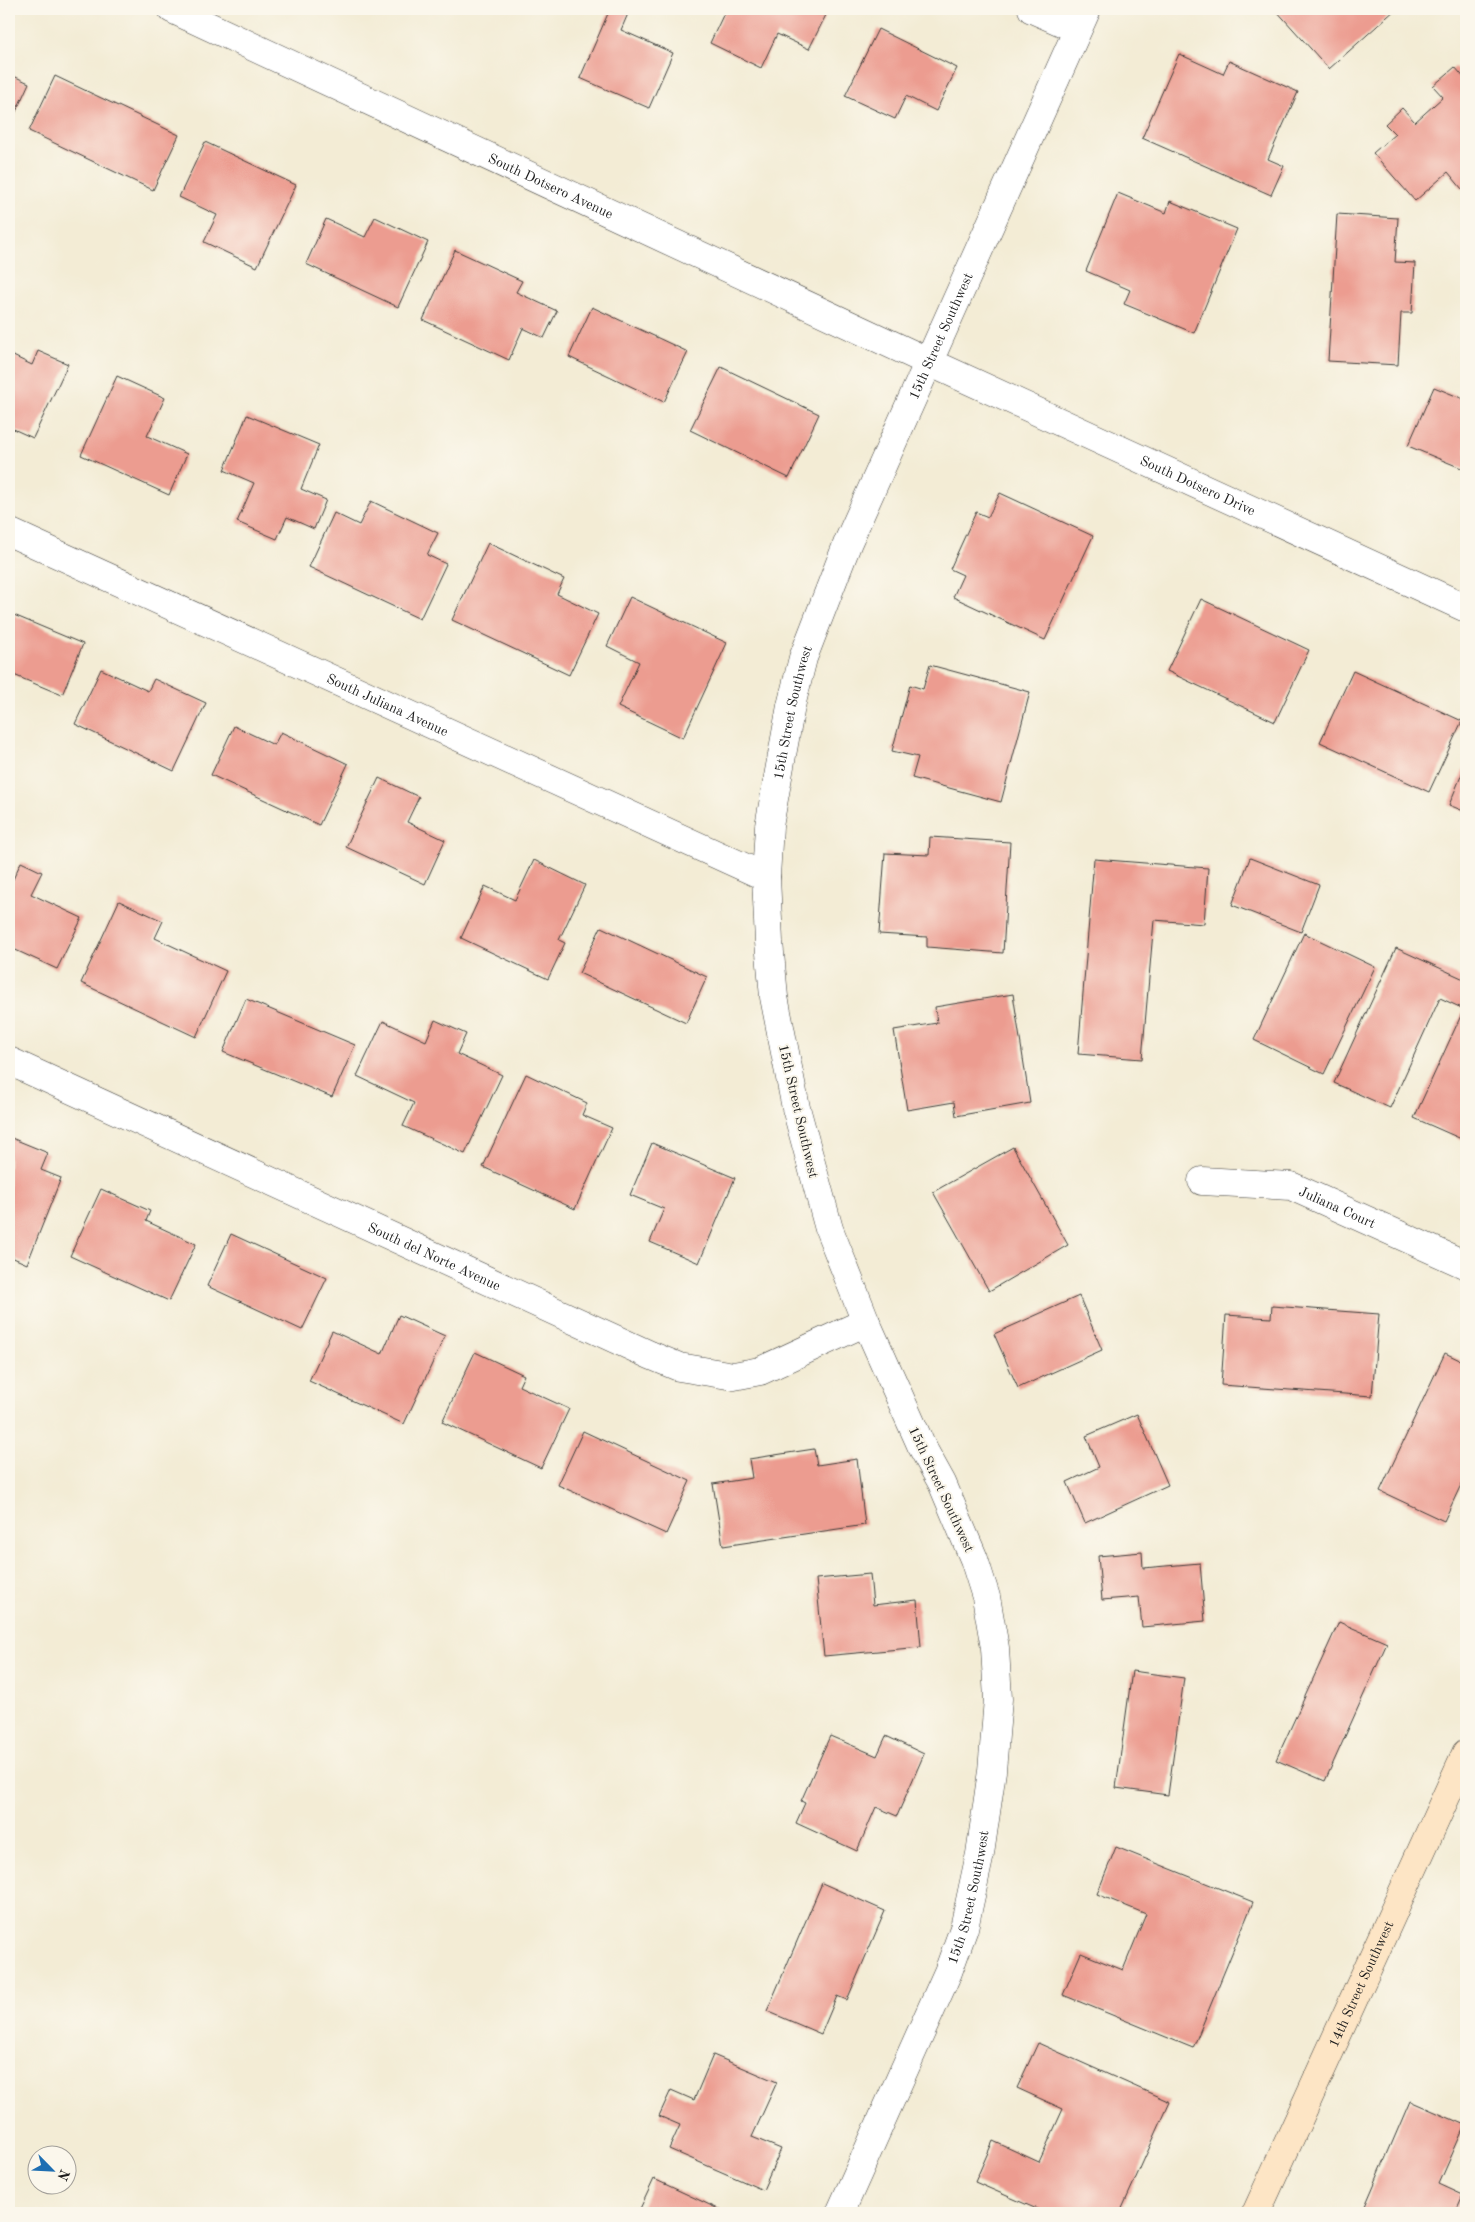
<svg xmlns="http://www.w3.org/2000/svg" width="1475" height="2222" viewBox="0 0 1475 2222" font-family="'Old Standard TT',serif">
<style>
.building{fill:#ec9c90}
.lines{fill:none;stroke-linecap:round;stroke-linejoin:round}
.street-casing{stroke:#3c3b38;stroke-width:29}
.secondary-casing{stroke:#3c3b38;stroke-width:29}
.street{stroke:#fff;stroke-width:28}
.secondary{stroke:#fde5c5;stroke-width:28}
.labels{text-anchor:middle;stroke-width:4;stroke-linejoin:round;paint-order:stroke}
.street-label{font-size:14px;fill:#1c1c1c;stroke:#fbf7ec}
</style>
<rect width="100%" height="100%" fill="#fbf7ec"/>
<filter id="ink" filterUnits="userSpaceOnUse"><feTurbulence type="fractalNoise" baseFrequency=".02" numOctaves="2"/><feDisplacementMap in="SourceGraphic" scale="10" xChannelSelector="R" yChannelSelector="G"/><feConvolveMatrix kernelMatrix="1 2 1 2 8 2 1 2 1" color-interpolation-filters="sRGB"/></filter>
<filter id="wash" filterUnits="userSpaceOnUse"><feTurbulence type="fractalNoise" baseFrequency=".0096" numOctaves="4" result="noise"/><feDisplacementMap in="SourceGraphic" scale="20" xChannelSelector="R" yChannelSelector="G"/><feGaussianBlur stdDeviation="1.12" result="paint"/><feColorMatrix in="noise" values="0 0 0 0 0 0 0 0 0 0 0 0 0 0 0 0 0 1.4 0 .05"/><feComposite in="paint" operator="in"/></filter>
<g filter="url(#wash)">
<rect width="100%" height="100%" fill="#f3ecd5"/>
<g id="blocks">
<g class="building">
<path d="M610 9H630L621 30 673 53 649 108 580 78Z"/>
<path d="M726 9H829L809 49 777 34 761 68 710 43Z"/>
<path d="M1275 9H1396L1329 69Z"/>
<path d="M878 29 957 68 936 111 906 96 895 119 845 96Z"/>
<path d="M1179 54 1223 74 1229 61 1298 92 1268 159 1284 166 1271 195 1142 138Z"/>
<path d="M1455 67 1466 80V186L1462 189 1448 172 1415 201 1373 153 1395 134 1385 124 1402 108 1415 122 1443 97 1433 86Z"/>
<path d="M9 74 29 83 9 127Z"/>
<path d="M55 76 179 135 153 190 29 131Z"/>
<path d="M205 142 296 185 257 267 204 242 217 215 179 197Z"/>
<path d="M1118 193 1166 213 1170 201 1237 229 1194 333 1124 304 1130 290 1086 271Z"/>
<path d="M1337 214 1398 218 1395 262 1415 263 1412 313H1401L1398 365 1328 361Z"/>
<path d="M375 217 428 242 398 307 306 264 326 219 365 237Z"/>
<path d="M455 250 522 281 516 292 557 311 544 338 523 328 509 360 423 320Z"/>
<path d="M592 307 688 352 664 402 569 357Z"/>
<path d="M38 351 68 364 33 438 9 427V354L32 365Z"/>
<path d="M721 367 819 414 789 478 690 430Z"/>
<path d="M117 376 165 398 147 436 187 454 169 495 81 455Z"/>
<path d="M1434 387 1466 400V470L1408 446Z"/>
<path d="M247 415 319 445 301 489 326 500 314 529 287 517 277 539 237 522 254 483 224 470Z"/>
<path d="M1000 493 1093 536 1045 640 953 597 963 575 950 569 976 512 988 517Z"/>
<path d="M371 501 438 533 427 555 446 564 420 619 309 567 334 513 359 525Z"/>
<path d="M488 543 564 579 557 594 598 614 569 675 452 620Z"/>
<path d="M630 597 727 643 683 738 618 707 639 662 607 646Z"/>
<path d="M1201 599 1309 650 1275 722 1167 671Z"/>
<path d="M9 613 83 644 62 695 9 673Z"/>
<path d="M930 665 1030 692 1001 802 912 778 918 757 892 751 910 685 923 689Z"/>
<path d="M101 669 148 691 154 679 206 703 174 771 75 724Z"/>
<path d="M1353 671 1462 721 1429 792 1320 742Z"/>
<path d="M234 726 274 745 281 732 348 764 319 825 211 775Z"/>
<path d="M1466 764V812L1449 805Z"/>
<path d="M379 778 419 797 407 822 445 840 425 884 346 847Z"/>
<path d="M930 837 1010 842 1003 953 927 947V937L879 934 885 853 929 855Z"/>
<path d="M1250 858 1319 885 1301 932 1232 905Z"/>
<path d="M1094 859 1208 868 1204 924 1154 920 1142 1059 1078 1054Z"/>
<path d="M534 860 585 885 559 940 565 943 548 979 461 938 485 886 515 900Z"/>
<path d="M21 862 42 872 31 894 82 918 57 969 9 947V888Z"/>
<path d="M119 901 163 921 155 938 226 971 196 1037 81 983Z"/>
<path d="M601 927 707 977 686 1023 579 973Z"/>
<path d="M1304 933 1375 967 1324 1074 1254 1040Z"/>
<path d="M1396 948 1466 980V1141L1414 1118 1464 1009 1440 998 1390 1108 1334 1083Z"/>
<path d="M1013 994 1030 1103 956 1116 954 1102 907 1110 894 1030 937 1023 935 1007Z"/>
<path d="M246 999 355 1045 332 1097 223 1052Z"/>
<path d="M435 1020 466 1034 457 1054 502 1075 465 1154 403 1126 414 1103 357 1076 383 1021 426 1041Z"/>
<path d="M526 1074 587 1103 582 1115 612 1128 575 1209 483 1167Z"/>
<path d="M9 1137 48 1153 41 1170 61 1178 27 1264 9 1256Z"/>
<path d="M652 1143 735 1178 699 1263 650 1242 664 1209 630 1195Z"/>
<path d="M1013 1147 1068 1245 989 1291 933 1192Z"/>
<path d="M101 1189 150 1211 146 1221 196 1244 169 1301 70 1256Z"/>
<path d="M231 1234 327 1278 302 1330 207 1286Z"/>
<path d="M1079 1296 1102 1350 1018 1388 994 1334Z"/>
<path d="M1272 1306 1379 1314 1372 1396 1221 1385 1226 1315 1271 1318Z"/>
<path d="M399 1315 445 1336 404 1424 309 1381 332 1331 382 1354Z"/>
<path d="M475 1352 524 1375 519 1386 569 1409 541 1468 442 1422Z"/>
<path d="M1445 1353 1466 1363V1474L1444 1521 1380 1491Z"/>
<path d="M1137 1414 1168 1485 1085 1523 1067 1482 1099 1467 1086 1436Z"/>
<path d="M583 1431 690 1481 666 1534 558 1485Z"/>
<path d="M814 1449 817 1465 857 1459 865 1525 723 1546 713 1484 752 1478 749 1459Z"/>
<path d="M1142 1552 1143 1568 1200 1563 1205 1621 1142 1627 1139 1597 1102 1600 1098 1556Z"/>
<path d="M870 1574 873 1605 917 1600 921 1647 824 1656 816 1579Z"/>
<path d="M1339 1622 1387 1643 1325 1781 1276 1760Z"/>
<path d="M1132 1671 1184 1678 1168 1795 1116 1788Z"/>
<path d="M830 1736 877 1756 886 1736 924 1754 897 1816 876 1807 857 1851 796 1823 805 1803 801 1801Z"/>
<path d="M1116 1847 1253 1902 1193 2048 1063 1995 1081 1953 1123 1970 1146 1914 1097 1894Z"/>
<path d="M822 1883 885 1911 847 2000 837 1996 821 2034 767 2011Z"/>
<path d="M1038 2043 1170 2102 1120 2213H1046L975 2182 993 2141 1039 2162 1063 2109 1017 2088Z"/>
<path d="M713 2055 777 2082 752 2137 781 2149 763 2190 669 2149 680 2125 659 2116 671 2090 694 2100Z"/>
<path d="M1410 2101 1465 2125 1439 2184 1463 2195 1455 2213H1362Z"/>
<path d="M654 2179 727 2213H638Z"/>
</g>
</g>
</g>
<g filter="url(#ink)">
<use href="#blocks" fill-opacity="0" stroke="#3c3b38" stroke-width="1"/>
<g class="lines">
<defs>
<g id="street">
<path id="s1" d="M172 9 929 362 1466 608"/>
<path d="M1032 9 1077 29"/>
<path id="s2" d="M9 532 766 877"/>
<path id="s3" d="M9 1061 650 1355 679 1367 734 1376 760 1371 866 1322"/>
<path id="s4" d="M1202 1181 1291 1186 1466 1265"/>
<path id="s5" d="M840 2213 948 1972 964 1928 980 1854 992 1771 998 1699 995 1648 986 1597 974 1559 942 1483 921 1445 866 1322 829 1229 796 1108 774 997 769 942 766 877 769 826 791 706 803 658 848 542 1087 9"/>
</g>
<g id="secondary">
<path id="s6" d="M1256 2213 1466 1753"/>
</g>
</defs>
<use href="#street" class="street-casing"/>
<use href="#secondary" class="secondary-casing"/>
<use href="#street" class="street"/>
<use href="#secondary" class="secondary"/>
</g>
</g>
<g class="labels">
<g class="street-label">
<text dy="5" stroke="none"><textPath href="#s1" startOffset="418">South Dotsero Avenue</textPath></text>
<text dy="5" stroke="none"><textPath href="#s5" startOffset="1978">15th Street Southwest</textPath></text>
<text dy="5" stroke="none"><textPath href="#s1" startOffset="1131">South Dotsero Drive</textPath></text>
<text dy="5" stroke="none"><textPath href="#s2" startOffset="416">South Juliana Avenue</textPath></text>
<text dy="5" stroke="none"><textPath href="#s5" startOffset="1572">15th Street Southwest</textPath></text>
<text transform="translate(799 1111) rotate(77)" y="5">15th Street Southwest</text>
<text dy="5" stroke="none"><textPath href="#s4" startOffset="140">Juliana Court</textPath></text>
<text dy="5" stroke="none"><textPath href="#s3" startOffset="468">South del Norte Avenue</textPath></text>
<text transform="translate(942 1489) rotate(65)" y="5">15th Street Southwest</text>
<text dy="5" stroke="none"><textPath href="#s5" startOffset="342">15th Street Southwest</textPath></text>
<text dy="5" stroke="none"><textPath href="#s6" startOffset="252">14th Street Southwest</textPath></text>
</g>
</g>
<rect width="1475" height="2222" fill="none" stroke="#fbf7ec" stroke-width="30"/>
<g transform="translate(52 2170) rotate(114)"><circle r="24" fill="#fbf7ec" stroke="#a29f99"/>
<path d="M0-4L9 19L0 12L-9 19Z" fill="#1f6fb2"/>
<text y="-8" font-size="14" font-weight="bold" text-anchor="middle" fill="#1c1c1c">N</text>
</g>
</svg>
